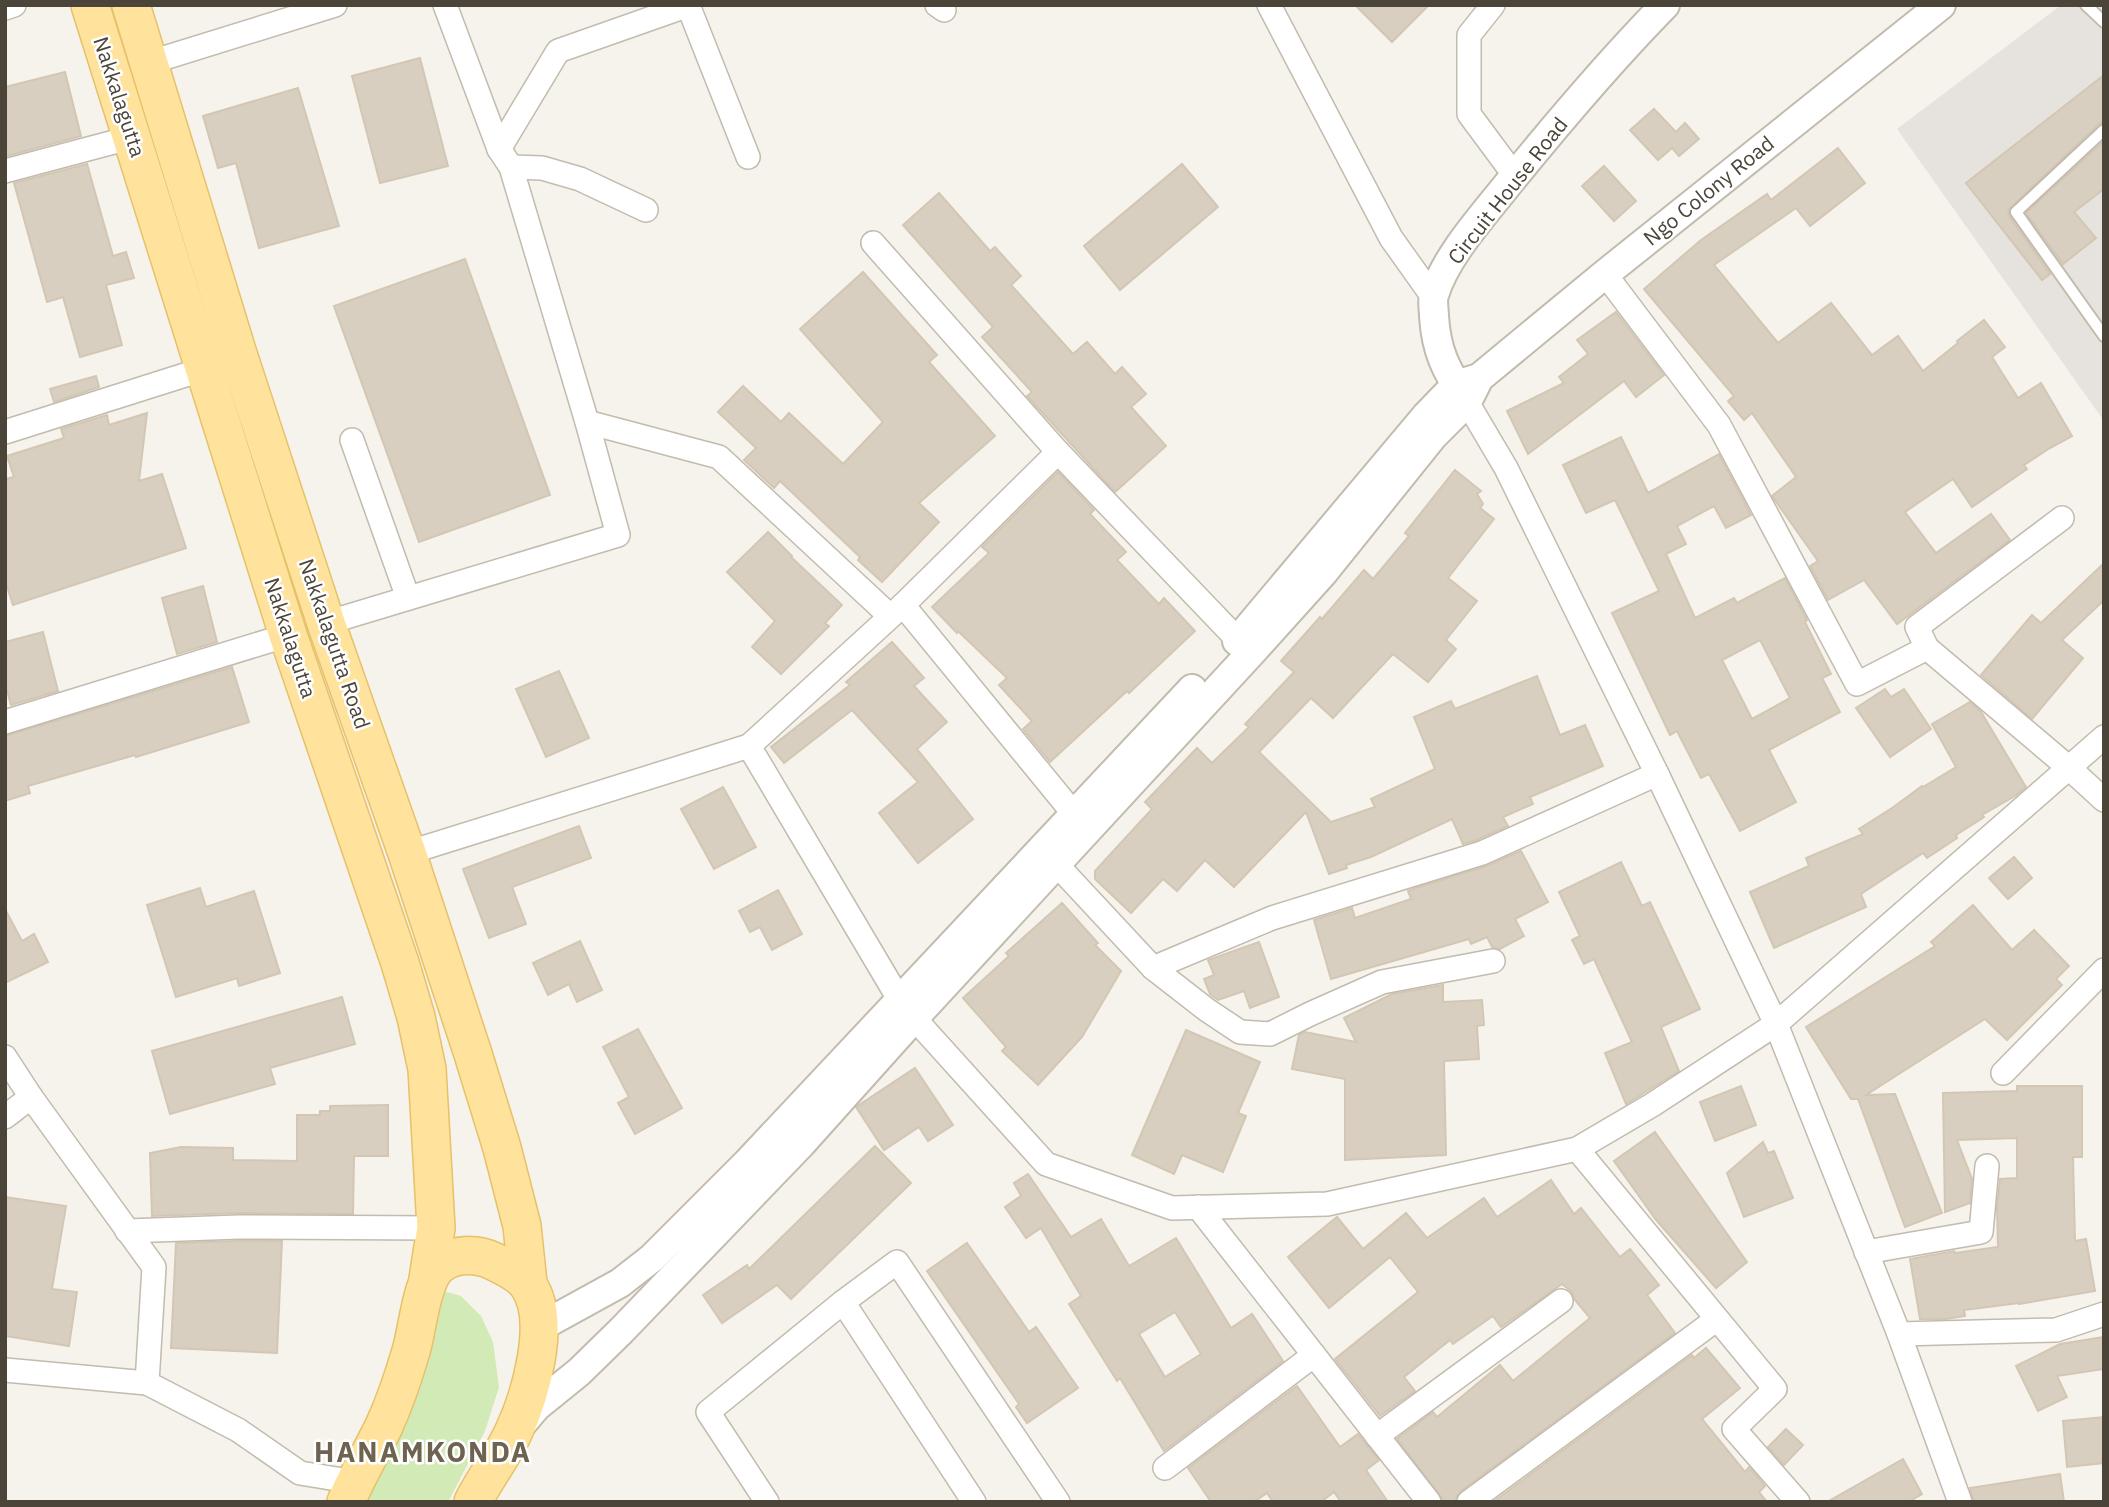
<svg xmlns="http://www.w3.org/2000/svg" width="2109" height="1507" viewBox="0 0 2109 1507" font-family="'IBM Plex Sans',sans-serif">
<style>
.industrial{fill:#e6e2dd}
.green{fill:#d2eab5}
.building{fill:#d8cfc1;stroke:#d3c7b4;stroke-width:2;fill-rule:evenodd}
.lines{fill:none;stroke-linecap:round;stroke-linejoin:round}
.service-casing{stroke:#c2bbae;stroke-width:14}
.minor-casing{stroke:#c2bbae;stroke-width:26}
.tertiary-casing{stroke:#c2bbae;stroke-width:32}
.primary-casing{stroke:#e6c16a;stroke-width:40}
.service{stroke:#fff;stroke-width:10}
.minor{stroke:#fff;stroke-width:23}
.tertiary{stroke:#fff;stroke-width:28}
.primary{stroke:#ffe39c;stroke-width:37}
.labels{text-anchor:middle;stroke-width:5;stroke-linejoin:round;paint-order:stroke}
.street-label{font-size:21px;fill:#4b4439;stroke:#fff}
.district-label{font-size:28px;font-weight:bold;letter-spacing:2px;fill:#6e6250;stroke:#fff}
</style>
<rect width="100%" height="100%" fill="#f6f3ec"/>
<path class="industrial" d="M2061 5H2104V421L1897 129Z"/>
<path class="green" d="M437 1289 461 1296 481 1316 493 1342 499 1387 485 1431 448 1502H353Z"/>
<g class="building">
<path d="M1355 5H1429L1392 42Z"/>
<path d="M420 58 448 166 380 183 352 76Z"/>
<path d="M65 72 81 136 7 156 5 149V87Z"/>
<path d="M2104 75V122L2099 124 2008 210 2010 217 2050 274 2042 280 1966 183Z"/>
<path d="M298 88 339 226 259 248 236 163 218 168 203 116Z"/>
<path d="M1654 109 1676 132 1685 123 1699 139 1679 156 1672 148 1658 160 1630 130Z"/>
<path d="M2104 141V189L2074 212 2096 238 2063 264 2026 213Z"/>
<path d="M1838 148 1865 183 1810 226 1796 208 1714 265 1778 343 1831 303 1872 355 1898 336 1923 371 1958 343 1957 341 1984 320 2005 347 1992 357 2018 398 2041 383 2072 436 2050 448 2024 465 2027 469 1972 507 1953 479 1905 512 1936 553 1991 514 2010 540 1897 624 1864 580 1828 600 1810 566 1818 561 1772 496 1796 477 1752 413 1744 420 1728 401 1734 396 1644 289 1701 240 1767 194 1771 200Z"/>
<path d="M87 164 113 256 126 252 134 278 106 285 122 345 80 357 63 297 47 302 14 183Z"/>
<path d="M1182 164 1218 207 1120 290 1084 246Z"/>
<path d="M1604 166 1636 201 1614 221 1582 186Z"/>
<path d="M939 193 990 251 995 247 1021 276 1011 285 1073 354 1087 342 1115 374 1122 367 1146 394 1131 407 1166 446 1115 492 1027 396 1032 392 982 337 993 327 903 225Z"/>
<path d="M465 259 550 495 419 542 334 306Z"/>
<path d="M863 272 937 355 929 362 995 436 919 503 939 522 882 582 858 560 860 557 780 481 774 488 744 460 756 448 718 412 743 386 781 422 789 413 843 464 883 422 800 329Z"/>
<path d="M1616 312 1664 375 1636 397 1624 381 1528 454 1507 411 1564 383 1559 377 1588 354 1577 340Z"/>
<path d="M96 376 99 387 54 402 50 389Z"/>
<path d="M147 413 139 481 162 474 186 548 13 605 5 580V479L14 477 7 456 64 438 61 429 107 415 109 425Z"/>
<path d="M1621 437 1648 493 1719 454 1751 515 1726 528 1714 506 1677 526 1686 544 1666 554 1695 618 1734 598 1737 603 1785 578 1807 620 1805 622 1831 674 1822 678 1840 712 1769 750 1796 802 1740 831 1709 774 1701 778 1677 731 1670 735 1612 613 1659 591 1615 500 1586 513 1563 465ZM1760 640 1790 698 1752 719 1722 660Z"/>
<path d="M1455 470 1481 491 1477 494 1483 504 1480 508 1494 519 1448 578 1477 601 1446 640 1456 649 1428 682 1393 654 1333 718 1311 698 1259 752 1331 822 1375 807 1371 799 1435 769 1414 717 1451 701 1455 709 1537 676 1560 735 1585 725 1603 766 1530 797 1533 804 1503 817 1508 826 1477 840 1463 844 1452 819 1371 857 1346 865 1347 868 1329 874 1306 812 1234 887 1205 860 1177 891 1163 879 1131 913 1095 879V871L1152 809 1145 802 1197 748 1212 763 1249 727 1245 724 1294 672 1281 661 1320 617 1322 619 1364 570 1373 579 1409 536 1405 533Z"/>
<path d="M1058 472 1094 510 1090 514 1126 552 1117 560 1159 604 1164 598 1195 631 1129 693 1127 691 1050 762 1023 729 1032 721 999 685 1007 678 958 631 957 633 932 607 989 553 982 547Z"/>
<path d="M768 532 792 556 791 557 842 605 825 623 829 626 781 674 752 647 775 621 727 572Z"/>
<path d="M2104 563V600L2062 640 2083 658 2032 719 1981 675 2032 615 2041 623Z"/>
<path d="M203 586 217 642 177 654 162 598Z"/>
<path d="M43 632 58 691 11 705 5 683V642Z"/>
<path d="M892 642 924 678 914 686 947 722 917 749 973 819 918 863 879 813 918 782 852 710 784 763 771 747 850 685 846 682Z"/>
<path d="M232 667 249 722 136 757 135 755 28 786 30 793 5 801V736Z"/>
<path d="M559 671 589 738 546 757 516 689Z"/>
<path d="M1885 689 1891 697 1904 689 1931 729 1890 757 1856 708Z"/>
<path d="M1970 702 1981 712 2026 787 2015 796 1982 815 1984 817 1956 835 1957 838 1927 858 1923 853 1861 894 1866 907 1774 948 1750 892 1809 866 1806 858 1863 834 1859 829 1892 808 1922 786 1923 787 1956 767 1932 724Z"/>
<path d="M723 787 756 847 714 869 681 809Z"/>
<path d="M579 826 591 858 512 887 526 924 489 938 463 869Z"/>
<path d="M1521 851 1548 902 1515 919 1524 936 1500 949 1492 947 1487 937 1471 944 1469 939 1331 979 1314 920 1352 908 1355 918 1411 899 1408 891 1416 888 1486 866Z"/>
<path d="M2014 857 2032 878 2008 899 1989 878Z"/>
<path d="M1621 862 1642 906 1650 902 1700 1009 1661 1027 1679 1071 1626 1104 1605 1053 1632 1042 1594 959 1584 964 1572 940 1580 936 1559 892Z"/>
<path d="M200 888 206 907 254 891 280 973 239 986 237 978 176 997 147 905Z"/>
<path d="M778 890 802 934 772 950 760 927 750 932 739 911Z"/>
<path d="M1062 903 1098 943 1095 945 1121 971 1082 1037 1038 1085 1002 1051 1006 1047 963 998 1009 956 1006 953Z"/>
<path d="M1973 905 2012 950 2034 930 2069 966 2056 979 2062 985 2007 1040 1985 1019 1866 1095 1895 1094 1942 1213 1905 1227 1858 1099H1851L1806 1027 1935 946 1931 942Z"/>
<path d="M5 909 22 941 34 934 48 962 5 983Z"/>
<path d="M580 941 602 990 577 1002 569 984 548 995 533 963Z"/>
<path d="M1259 942 1279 997 1250 1008 1244 991 1218 1000 1210 994 1204 979 1214 975 1208 960Z"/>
<path d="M1443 985V1002L1482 1000 1484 1025 1477 1026 1479 1059 1444 1061 1446 1155 1345 1160V1079L1292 1069 1299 1035 1305 1032 1356 1042 1344 1018 1392 994Z"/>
<path d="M342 997 355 1044 270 1068 275 1084 170 1114 152 1051Z"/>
<path d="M638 1029 682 1108 635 1134 618 1103 629 1097 603 1047Z"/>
<path d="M1186 1030 1260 1062 1238 1113 1246 1116 1223 1172 1182 1155 1174 1174 1132 1155Z"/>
<path d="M915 1068 953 1125 928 1141 919 1127 884 1150 856 1107Z"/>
<path d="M1741 1086 1756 1125 1715 1141 1700 1102Z"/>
<path d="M2017 1086H2082V1157H2073L2075 1241 2086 1239 2095 1291 2019 1304V1303L1964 1310 1965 1316 1946 1319H1920L1910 1259 1954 1251 1955 1253 1998 1247 1997 1208 2000 1179 2017 1178V1138L1957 1140 1972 1179 1970 1203 1945 1212 1943 1093 2017 1091Z"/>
<path d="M388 1105V1156H354L353 1214 239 1213 152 1216 150 1153 181 1147 233 1148V1160L297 1161V1115H320V1111H330V1106Z"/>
<path d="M1655 1132 1747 1262 1716 1288 1656 1220 1614 1161Z"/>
<path d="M1763 1142 1768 1153 1774 1151 1793 1198 1744 1217 1727 1173Z"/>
<path d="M875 1146 911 1183 791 1299 777 1285 722 1323 703 1295 747 1265 749 1269Z"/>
<path d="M1028 1174 1071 1237 1101 1219 1129 1266 1176 1238 1231 1328 1252 1314 1283 1361 1164 1451 1120 1378 1117 1381 1069 1304 1081 1296 1041 1228 1026 1238 1005 1207 1021 1196 1014 1183ZM1175 1312 1201 1354 1165 1377 1139 1334Z"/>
<path d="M1551 1180 1574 1214 1581 1208 1620 1257 1630 1249 1659 1285 1647 1295 1675 1333 1461 1491 1457 1496 1455 1502H1445L1397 1439 1433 1412 1437 1417 1500 1365 1513 1381 1590 1318 1575 1300 1572 1292 1562 1284 1501 1327 1493 1316 1453 1344 1450 1340 1404 1377 1415 1391 1380 1416 1335 1359 1418 1292 1390 1257 1329 1308 1288 1257 1337 1217 1363 1249 1406 1213 1427 1238 1484 1198 1497 1217Z"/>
<path d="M5 1197 66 1206 52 1289 77 1292 69 1346 5 1336Z"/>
<path d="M239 1241H282L277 1353 171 1348 176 1243Z"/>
<path d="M967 1243 1029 1332 1036 1327 1078 1388 1027 1423 1016 1407 1019 1404 927 1271Z"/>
<path d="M2104 1337V1369L2057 1376 2067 1397 2038 1411 2016 1366 2060 1344Z"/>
<path d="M1706 1348 1740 1388 1702 1419 1745 1472 1749 1467 1765 1486 1759 1492 1767 1502H1493L1692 1355 1694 1358Z"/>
<path d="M1297 1386 1340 1447 1358 1434 1365 1443 1379 1460 1366 1470 1388 1502H1341L1334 1492 1321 1502H1273L1267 1493 1254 1502H1211L1188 1468Z"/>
<path d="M2104 1417V1463L2067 1467 2063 1421Z"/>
<path d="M1786 1429 1803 1445 1784 1465 1768 1447Z"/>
<path d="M1903 1459 1922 1494 1908 1502H1827Z"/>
<path d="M2060 1474 2064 1502H1974L1970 1488Z"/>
</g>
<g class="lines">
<defs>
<g id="service">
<path d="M2086 5 2104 22"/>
<path d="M2104 130 2016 212 2104 336"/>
</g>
<g id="minor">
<path d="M688 5 748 157"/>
<path d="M937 5 944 10"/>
<path d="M1269 5 1391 238 1433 297"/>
<path d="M1493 5 1469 35V114L1515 176"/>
<path d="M5 8 14 5"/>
<path d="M148 63 335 5"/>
<path d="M499 149 558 51 689 5"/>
<path d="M511 167 542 168 580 179 646 210"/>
<path d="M5 171 133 137"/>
<path d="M873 243 1058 452 1238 640"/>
<path d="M1605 274 1719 425 1857 684 1927 648"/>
<path d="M1467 402 1506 468 1657 774 1776 1024 1899 1334 1960 1502"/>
<path d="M587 422 719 457 890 616"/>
<path d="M5 432 204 369"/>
<path d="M352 440 408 598"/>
<path d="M2062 518 1917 627 1927 648 2068 767 2104 800"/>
<path d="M903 605 1074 814"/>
<path d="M326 623 618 535 587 422 511 167 499 149 445 5"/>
<path d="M5 722 288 635"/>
<path d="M1044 851 1153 968 1272 918 1482 853 1657 774"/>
<path d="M407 853 749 746"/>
<path d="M1153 968 1207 1010 1240 1032 1270 1034 1310 1014 1382 982 1493 961"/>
<path d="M899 999 749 746 903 605 1058 452"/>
<path d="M914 1018 1046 1164 1172 1208 1327 1204 1577 1149 1652 1105 1776 1024 2104 737"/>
<path d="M5 1057 31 1097 154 1267 147 1383 238 1430 300 1473 355 1482"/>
<path d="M2003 1073 2104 970"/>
<path d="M5 1117 31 1097"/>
<path d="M1577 1149 1775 1389 1734 1429 1798 1502"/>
<path d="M1198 1207 1429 1502"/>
<path d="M127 1231 239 1227 436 1228"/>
<path d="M1866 1252 1981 1232 1987 1166"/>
<path d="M843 1302 897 1262 1058 1502"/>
<path d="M1899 1334 2056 1330 2104 1314"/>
<path d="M5 1370 147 1383"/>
<path d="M1377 1436 1561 1301"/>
<path d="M1165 1468 1314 1355"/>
<path d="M767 1502 708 1412 843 1302 974 1502"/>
<path d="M1469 1502 1717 1319"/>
</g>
<g id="tertiary">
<path d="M1465 399C1446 370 1436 351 1434 316 1434 310 1432 301 1434 295 1445 258 1480 219 1504 189 1555 126 1608 63 1665 5"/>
<path d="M1237 641 1426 416 1456 385 1479 378"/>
<path d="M540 1327 620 1283 652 1258 747 1163 1192 689"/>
<path d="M520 1426 537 1406 579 1372 621 1331 801 1144 914 1018 1250 654 1323 573 1433 436 1467 402 1479 378 1605 274 1941 5"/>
</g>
<g id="primary">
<path d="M90 5 288 635 400 963 416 1017 427 1069 436 1228 428 1279"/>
<path d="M131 5 237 351 326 623 407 853 473 1054 502 1148 522 1226 528 1283"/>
<path d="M346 1502C357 1476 372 1451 384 1426 395 1402 404 1375 411 1351 418 1328 421 1281 438 1266 453 1253 476 1253 493 1261 505 1267 521 1274 528 1285 553 1320 530 1397 513 1433 502 1457 485 1478 473 1502"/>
</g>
</defs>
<use href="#service" class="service-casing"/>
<use href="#minor" class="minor-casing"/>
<use href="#tertiary" class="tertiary-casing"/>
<use href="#primary" class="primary-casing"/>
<use href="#service" class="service"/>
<use href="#minor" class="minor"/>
<use href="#tertiary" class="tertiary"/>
<use href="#primary" class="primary"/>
</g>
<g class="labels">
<g class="street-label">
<text transform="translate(119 97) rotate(72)" y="7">Nakkalagutta</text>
<text transform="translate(1508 191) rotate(-52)" y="7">Circuit House Road</text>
<text transform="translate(1709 191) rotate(-39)" y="7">Ngo Colony Road</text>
<text transform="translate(290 638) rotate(72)" y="7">Nakkalagutta</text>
<text transform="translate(334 644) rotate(71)" y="7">Nakkalagutta Road</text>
</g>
<g class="district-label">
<text x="423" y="1462">HANAMKONDA</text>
</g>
</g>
<rect width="2109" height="1507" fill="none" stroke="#4b4439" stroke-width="14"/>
</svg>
